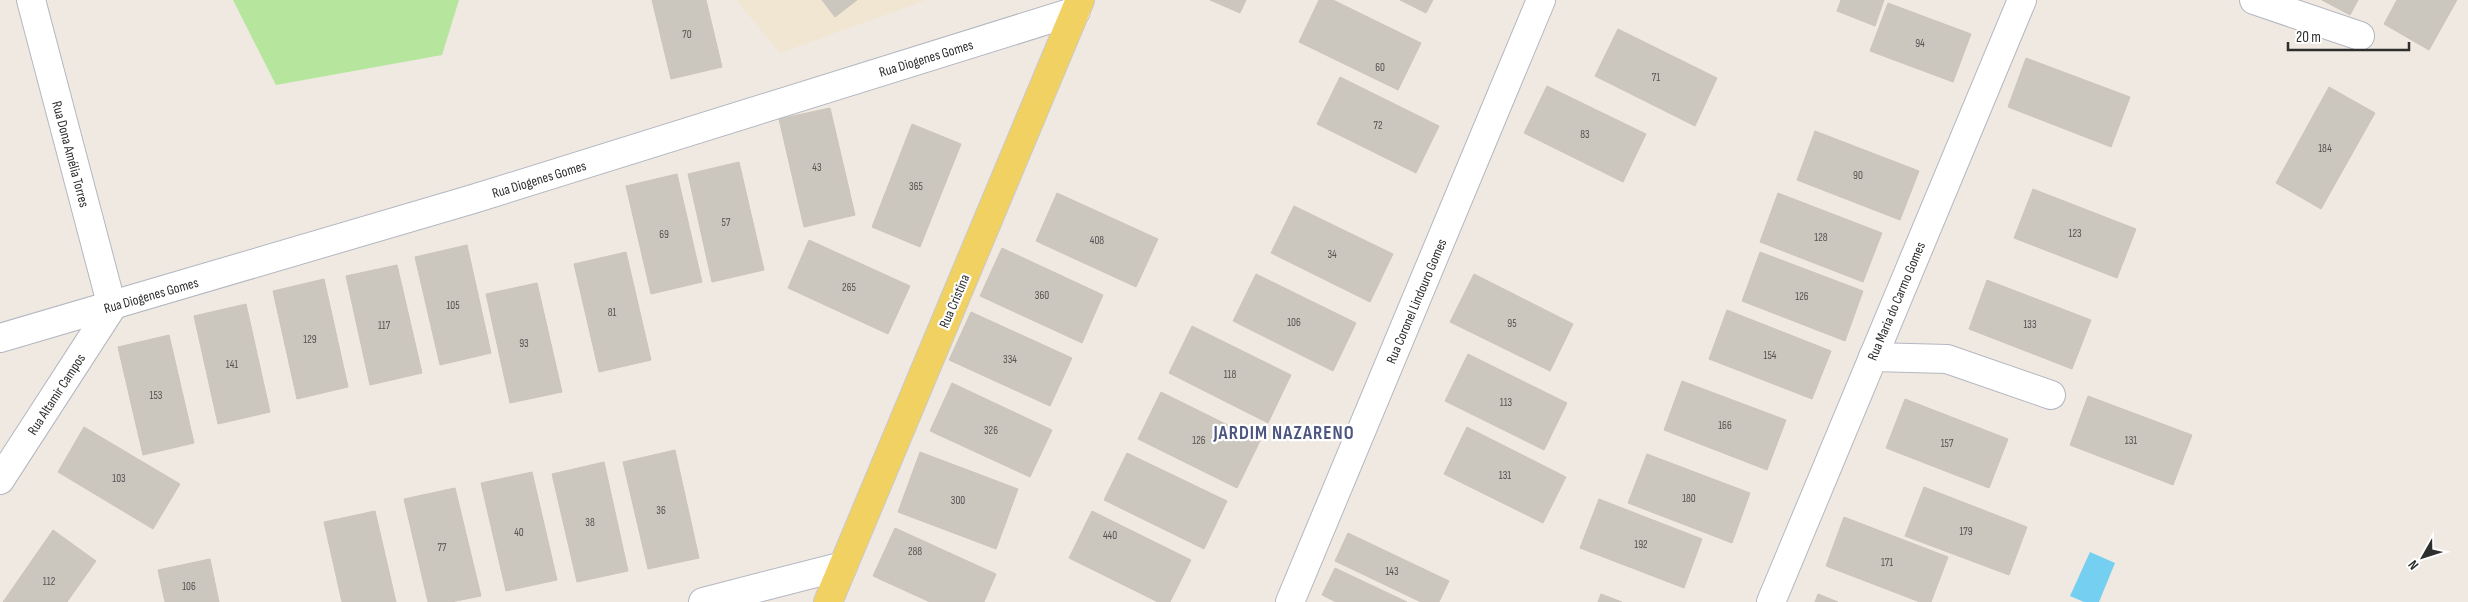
<svg xmlns="http://www.w3.org/2000/svg" width="2468" height="602" viewBox="0 0 2468 602" font-family="'Sofia Sans Condensed',sans-serif">
<style>
.education{fill:#f0e6d1}
.green{fill:#b6e59e}
.water{fill:#75cff0}
.building{fill:#cbc7bf;stroke:#cbc5ba}
.lines{fill:none;stroke-linecap:round;stroke-linejoin:round}
.minor-casing{stroke:#b4b7c1;stroke-width:30}
.major-casing{stroke:#c9c9c9;stroke-width:30}
.minor{stroke:#fff;stroke-width:28}
.major{stroke:#f2d163;stroke-width:28}
.labels{text-anchor:middle;stroke-width:4.5;stroke-linejoin:round;paint-order:stroke}
.number-label{font-size:11px;fill:#555452}
.street-label{font-size:14px;fill:#2e2e2e;stroke:#fff}
.district-label{font-size:19px;font-weight:bold;letter-spacing:1px;fill:#4d5680;stroke:#fff}
</style>
<rect width="100%" height="100%" fill="#efe9e1"/>
<path class="education" d="M736 0H926L780 53Z"/>
<path class="green" d="M233 0H459L442 55 276 85Z"/>
<path class="water" d="M2090 552 2115 563 2099 602H2084L2070 596Z"/>
<g class="building">
<path d="M652 0H706L722 67 671 79Z"/>
<path d="M822 0H857L835 17Z"/>
<path d="M1210 0H1246L1240 13Z"/>
<path d="M1319 0H1333L1421 43 1398 90 1299 42Z"/>
<path d="M1400 0H1433L1426 13Z"/>
<path d="M1841 0H1884L1875 26 1837 11Z"/>
<path d="M2322 0H2358L2350 15Z"/>
<path d="M2397 0H2457L2429 50 2384 24Z"/>
<path d="M1888 3 1971 34 1953 82 1870 51Z"/>
<path d="M1618 29 1717 78 1695 126 1595 76Z"/>
<path d="M2026 58 2130 97 2111 147 2008 107Z"/>
<path d="M1340 77 1439 126 1416 173 1317 124Z"/>
<path d="M1547 86 1646 134 1623 182 1524 133Z"/>
<path d="M2329 87 2375 113 2321 209 2276 183Z"/>
<path d="M830 108 855 215 804 227 779 119Z"/>
<path d="M912 124 961 144 920 247 872 227Z"/>
<path d="M1815 131 1919 171 1900 220 1797 180Z"/>
<path d="M739 162 764 270 712 282 688 174Z"/>
<path d="M677 174 702 282 651 294 626 186Z"/>
<path d="M2033 189 2136 229 2117 278 2014 238Z"/>
<path d="M1057 193 1158 239 1136 287 1036 241Z"/>
<path d="M1778 193 1882 233 1863 282 1760 242Z"/>
<path d="M1294 206 1393 254 1370 302 1271 253Z"/>
<path d="M809 240 910 286 888 334 788 288Z"/>
<path d="M467 245 491 353 440 365 415 257Z"/>
<path d="M1002 248 1103 295 1082 343 980 296Z"/>
<path d="M626 252 651 360 599 372 574 264Z"/>
<path d="M1760 252 1863 291 1845 341 1742 301Z"/>
<path d="M397 265 422 373 370 385 346 276Z"/>
<path d="M1256 274 1356 323 1333 371 1233 321Z"/>
<path d="M1474 274 1573 324 1550 371 1450 322Z"/>
<path d="M324 279 348 387 297 399 273 291Z"/>
<path d="M1987 280 2091 320 2072 369 1969 329Z"/>
<path d="M537 283 562 392 510 403 486 294Z"/>
<path d="M246 304 270 412 218 424 194 316Z"/>
<path d="M1727 310 1831 351 1812 399 1709 359Z"/>
<path d="M971 312 1072 358 1050 406 949 360Z"/>
<path d="M1192 326 1291 375 1268 423 1169 373Z"/>
<path d="M169 335 194 443 143 455 118 347Z"/>
<path d="M1468 354 1567 403 1544 450 1445 401Z"/>
<path d="M1682 381 1786 420 1767 470 1664 430Z"/>
<path d="M952 383 1052 430 1030 477 930 431Z"/>
<path d="M1161 392 1260 441 1237 488 1138 439Z"/>
<path d="M2088 396 2192 435 2173 485 2070 445Z"/>
<path d="M1905 399 2008 439 1989 488 1886 448Z"/>
<path d="M84 427 180 484 153 529 58 472Z"/>
<path d="M1467 427 1566 477 1543 523 1444 474Z"/>
<path d="M675 450 699 558 648 569 623 462Z"/>
<path d="M920 452 1018 489 996 549 898 512Z"/>
<path d="M1127 453 1227 501 1204 549 1104 500Z"/>
<path d="M1647 454 1750 493 1732 543 1628 503Z"/>
<path d="M604 462 628 571 577 582 552 474Z"/>
<path d="M532 472 557 580 506 591 481 483Z"/>
<path d="M1924 487 2027 527 2009 575 1905 536Z"/>
<path d="M455 488 481 596 451 602H428L404 499Z"/>
<path d="M1599 499 1702 539 1684 588 1580 548Z"/>
<path d="M375 511 396 602H342L324 522Z"/>
<path d="M1092 511 1191 560 1170 602H1158L1069 558Z"/>
<path d="M1844 517 1948 557 1931 602H1920L1826 566Z"/>
<path d="M895 528 996 574 984 602H930L873 576Z"/>
<path d="M53 530 96 561 67 602H3Z"/>
<path d="M1348 533 1449 581 1439 602H1421L1335 561Z"/>
<path d="M210 559 219 602H165L158 570Z"/>
<path d="M1335 568 1407 602H1336L1322 595Z"/>
<path d="M1601 594 1622 602H1598Z"/>
<path d="M1818 594 1838 602H1815Z"/>
</g>
<g class="lines">
<defs>
<g id="minor">
<path d="M2254 0 2360 36"/>
<path d="M0 338 473 199 1076 11"/>
<path d="M1873 357 1947 359 2051 395"/>
<path d="M0 480 112 307 31 0"/>
<path d="M703 602 843 566"/>
<path d="M1290 602 1541 0"/>
<path d="M1771 602 2022 0"/>
</g>
<path id="major" d="M828 602 1080 0"/>
</defs>
<use href="#minor" class="minor-casing"/>
<use href="#major" class="major-casing"/>
<use href="#minor" class="minor"/>
<use href="#major" class="major"/>
</g>
<g class="labels">
<g class="number-label">
<text x="687" y="38">70</text>
<text x="1920" y="47">94</text>
<text x="1380" y="71">60</text>
<text x="1656" y="81">71</text>
<text x="1378" y="129">72</text>
<text x="1585" y="138">83</text>
<text x="2325" y="152">184</text>
<text x="817" y="171">43</text>
<text x="1858" y="179">90</text>
<text x="916" y="190">365</text>
<text x="726" y="226">57</text>
<text x="2075" y="237">123</text>
<text x="664" y="238">69</text>
<text x="1821" y="241">128</text>
<text x="1097" y="244">408</text>
<text x="1332" y="258">34</text>
<text x="849" y="291">265</text>
<text x="1042" y="299">360</text>
<text x="1802" y="300">126</text>
<text x="453" y="309">105</text>
<text x="612" y="316">81</text>
<text x="1294" y="326">106</text>
<text x="1512" y="327">95</text>
<text x="2030" y="328">133</text>
<text x="384" y="329">117</text>
<text x="310" y="343">129</text>
<text x="524" y="347">93</text>
<text x="1770" y="359">154</text>
<text x="1010" y="363">334</text>
<text x="232" y="368">141</text>
<text x="1230" y="378">118</text>
<text x="156" y="399">153</text>
<text x="1506" y="406">113</text>
<text x="1725" y="429">166</text>
<text x="991" y="434">326</text>
<text x="1199" y="444">126</text>
<text x="2131" y="444">131</text>
<text x="1947" y="447">157</text>
<text x="1505" y="479">131</text>
<text x="119" y="482">103</text>
<text x="1689" y="502">180</text>
<text x="958" y="504">300</text>
<text x="661" y="514">36</text>
<text x="590" y="526">38</text>
<text x="1966" y="535">179</text>
<text x="519" y="536">40</text>
<text x="1110" y="539">440</text>
<text x="1641" y="548">192</text>
<text x="442" y="551">77</text>
<text x="915" y="555">288</text>
<text x="1887" y="566">171</text>
<text x="1392" y="575">143</text>
<text x="49" y="585">112</text>
<text x="189" y="590">106</text>
</g>
<g class="street-label">
<text transform="translate(926 58) rotate(-17)" y="5">Rua Diogenes Gomes</text>
<text transform="translate(71 154) rotate(75)" y="5">Rua Dona Amélia Torres</text>
<text transform="translate(539 179) rotate(-17)" y="5">Rua Diogenes Gomes</text>
<text transform="translate(151 295) rotate(-16)" y="5">Rua Diogenes Gomes</text>
<text transform="translate(954 301) rotate(-67)" y="5">Rua Cristina</text>
<text transform="translate(1416 301) rotate(-67)" y="5">Rua Coronel Lindouro Gomes</text>
<text transform="translate(1896 301) rotate(-67)" y="5">Rua Maria do Carmo Gomes</text>
<text transform="translate(56 394) rotate(-57)" y="5">Rua Altamir Campos</text>
</g>
<g class="district-label">
<text x="1284" y="439">JARDIM NAZARENO</text>
</g>
</g>
<g transform="translate(2423 557) rotate(231)" stroke="#ffffff" stroke-width="4" paint-order="stroke">
<path d="M0-4L9 19L0 12L-9 19Z" fill="#2e2e2e"/>
<text y="-8" font-size="14" font-weight="bold" text-anchor="middle" fill="#2e2e2e">N</text>
</g>
<path d="M2288 42v8h121v-8" fill="none" stroke="#2e2e2e" stroke-width="2.5"/>
<text x="2296" y="42" font-size="15" fill="#2e2e2e" stroke="#ffffff" stroke-width="4" paint-order="stroke">20 m</text>
</svg>
